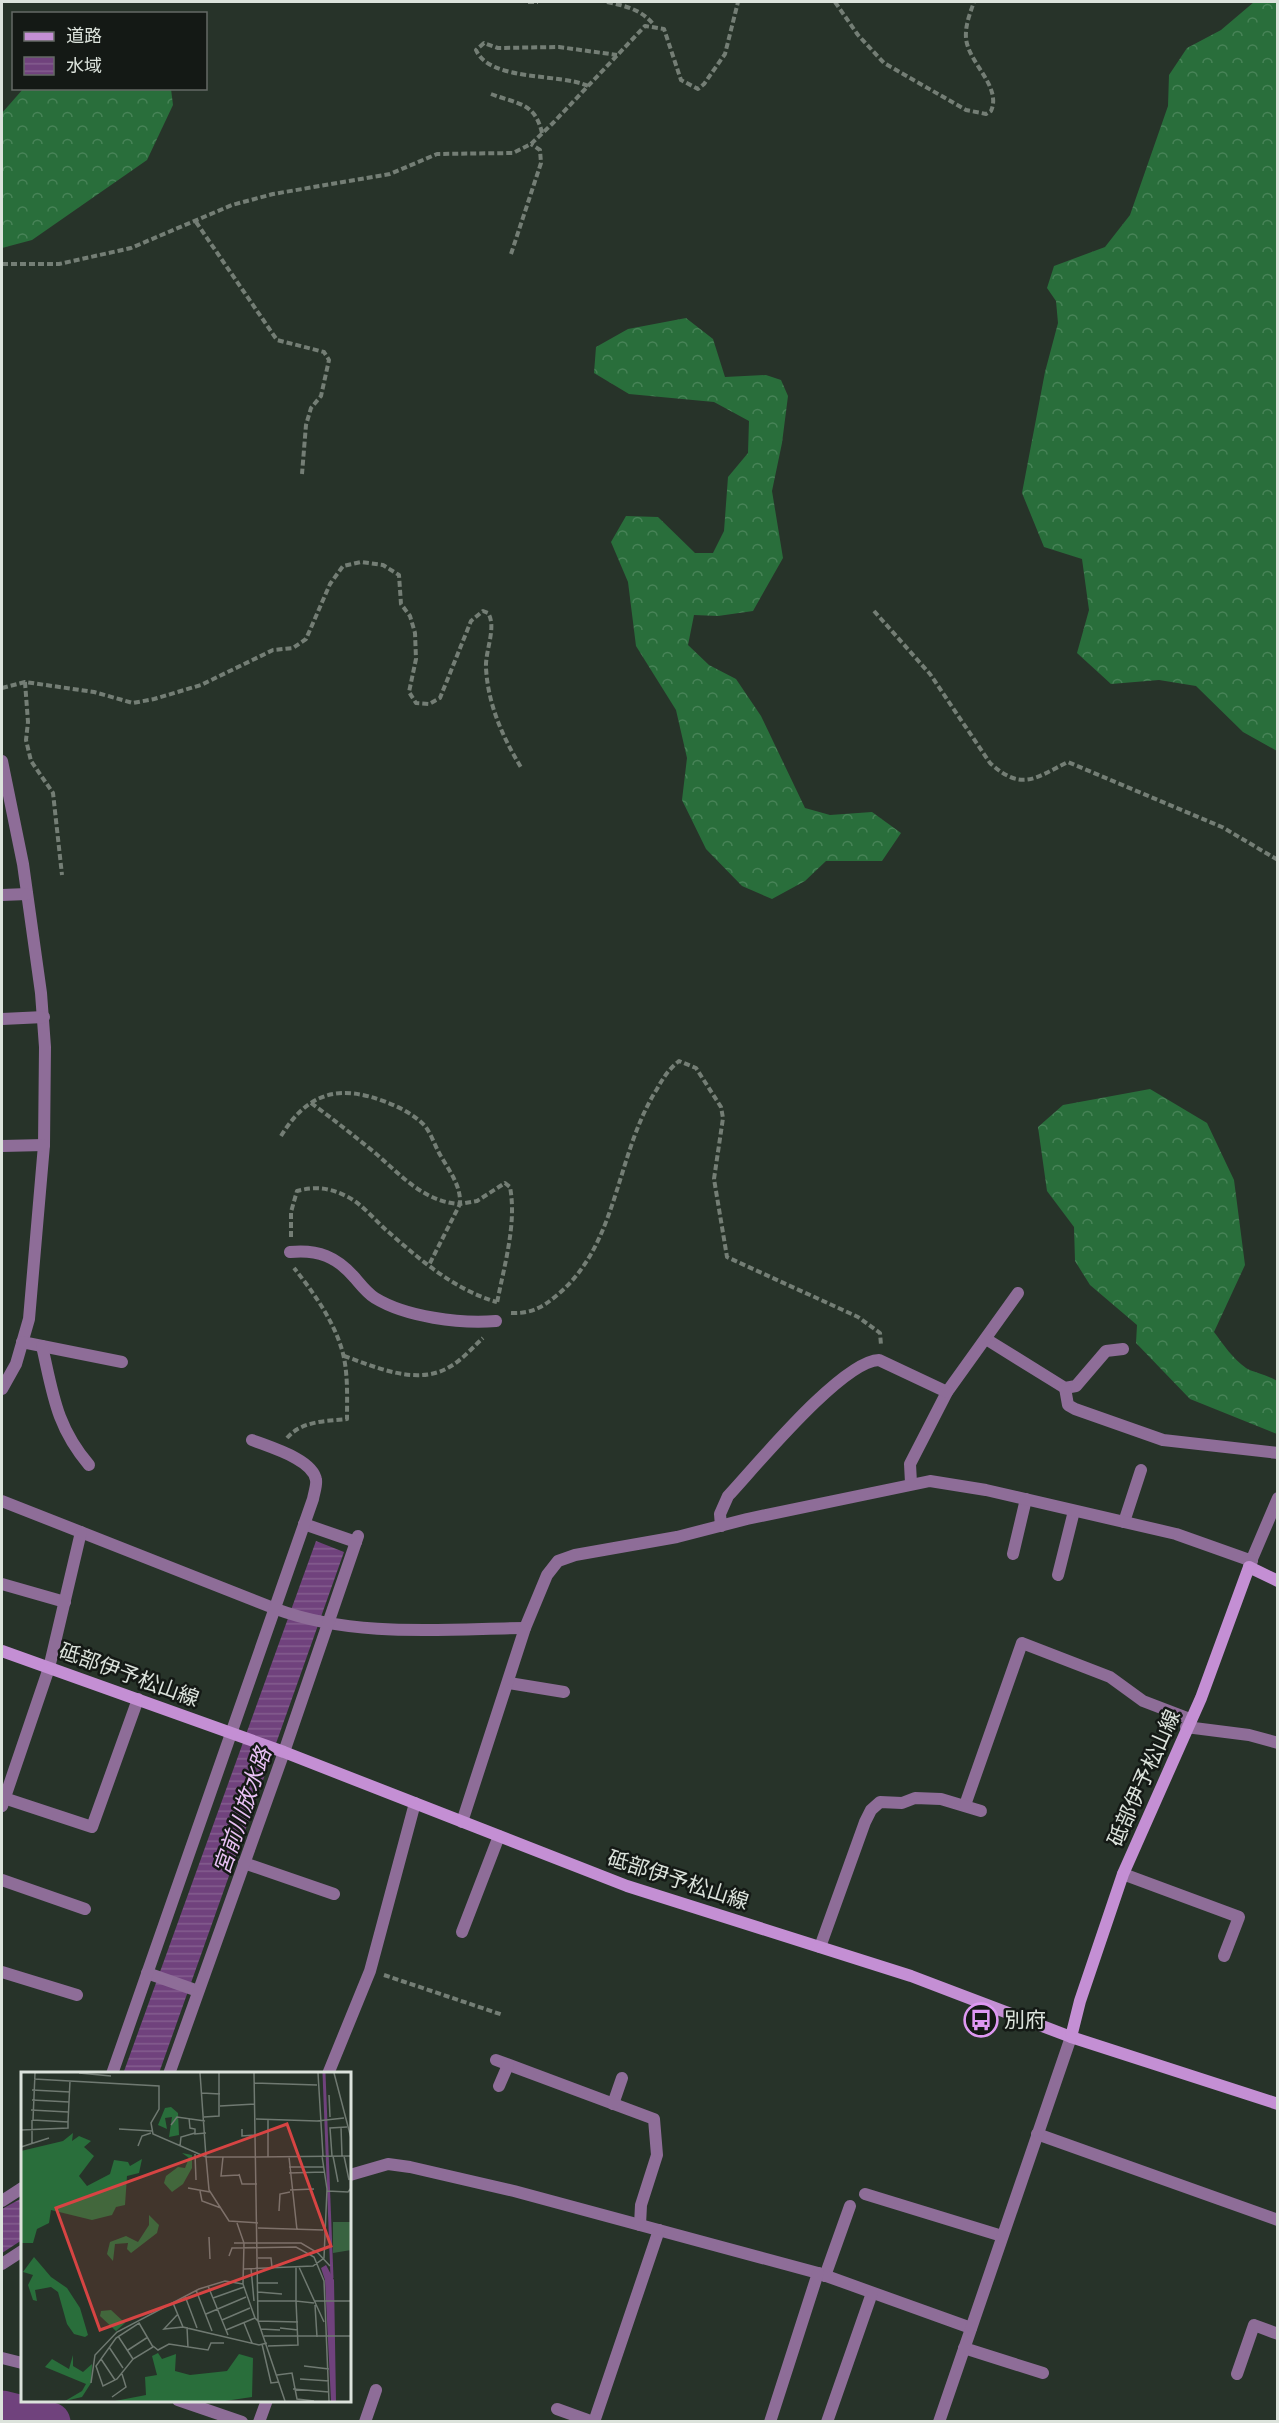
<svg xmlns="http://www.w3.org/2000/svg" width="1279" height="2423" viewBox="0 0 1279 2423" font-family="Poppins,'Noto Sans JP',sans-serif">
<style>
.forest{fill:url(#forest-crowns)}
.water{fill:url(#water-rules)}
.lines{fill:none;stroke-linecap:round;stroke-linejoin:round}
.river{stroke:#70427d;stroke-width:39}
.path{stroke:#747e75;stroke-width:4;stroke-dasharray:6 3;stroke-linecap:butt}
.minor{stroke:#8e6d98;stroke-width:12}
.secondary{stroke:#c48fd4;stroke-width:12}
.labels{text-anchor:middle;stroke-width:5;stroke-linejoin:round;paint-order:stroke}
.street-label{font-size:21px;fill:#dce3dc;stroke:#141915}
.poi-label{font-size:21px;fill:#dce3dc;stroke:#141915;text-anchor:start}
.water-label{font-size:22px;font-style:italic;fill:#e9c1f5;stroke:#141915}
.inset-river{fill:none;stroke:#70427d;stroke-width:3}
.inset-road{fill:none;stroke:#6f7971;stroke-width:1.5}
.view{fill:#d74443;fill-opacity:0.15;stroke:#d74443;stroke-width:3}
.inset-edge{fill:none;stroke:#dce3dc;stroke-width:3}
</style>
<defs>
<pattern id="forest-crowns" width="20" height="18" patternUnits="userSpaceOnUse" patternTransform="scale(1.5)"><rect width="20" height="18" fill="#296e3b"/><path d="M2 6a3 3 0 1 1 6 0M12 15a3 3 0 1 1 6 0" fill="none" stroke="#478357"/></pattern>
<pattern id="water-rules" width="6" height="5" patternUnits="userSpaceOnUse" patternTransform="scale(1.5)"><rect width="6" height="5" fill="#70427d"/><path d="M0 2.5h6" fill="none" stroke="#845d8f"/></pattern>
</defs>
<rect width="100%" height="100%" fill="#273329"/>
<g class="forest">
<path d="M1254 2H1278L1277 751 1243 732 1196 686 1159 680 1111 684 1077 653 1089 610 1082 559 1044 547 1022 493 1045 372 1058 323 1056 301 1047 288 1054 266 1105 247 1130 215 1168 106 1169 75 1187 48 1221 30Z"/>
<path d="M23 89H171L173 105 147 160 32 240 2 248V113Z"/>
<path d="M686 318 713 339 725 377 766 375 781 380 788 396 782 443 772 491 783 558 753 611 718 616 694 615 688 645 709 665 736 679 761 716 805 808 830 815 872 812 901 833 882 861H826L805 881 772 899 742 886 706 849 682 800 687 758 676 710 636 646 628 582 611 542 626 516 658 517 695 553H713L724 531 728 477 748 453 749 421 714 402 629 394 594 373 596 347 628 329Z"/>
<path d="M1150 1089 1207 1123 1234 1180 1245 1265 1214 1332C1223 1344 1233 1359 1246 1368 1252 1372 1268 1375 1277 1381V1434L1190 1399 1136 1343 1137 1325 1090 1285 1075 1261 1074 1227 1047 1191 1038 1127 1063 1105Z"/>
</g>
<g class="water">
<path d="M316 1541 344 1552 159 2073 123 2074Z"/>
<path d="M22 2198V2240L2 2253V2209Z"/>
</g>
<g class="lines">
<path class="river" d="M2 2410 51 2422"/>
<g class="path">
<path d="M528 2H538"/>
<path d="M607 2C625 6 641 9 654 25"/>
<path d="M835 2 858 35 884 63 966 110 986 114 991 111C1002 86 968 63 966 38 965 26 970 13 974 2"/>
<path d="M588 86C561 73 490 82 476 50L484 43 498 48 559 47 617 55"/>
<path d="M491 94C517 104 535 102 542 133"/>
<path d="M196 222 277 340 324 352 329 360 321 396 311 408 306 425 302 474"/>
<path d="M511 254 541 163 540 150 531 144"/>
<path d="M2 264H59L131 248 232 205 273 194 390 174 437 154 513 153 531 144 552 124 645 26 664 29 681 80 698 89 704 84 725 54 738 2"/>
<path d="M874 611 930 674 990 763C1022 792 1035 778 1068 762L1222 827 1278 860"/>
<path d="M25 682 28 722 26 740 31 761 53 793 62 875"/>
<path d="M2 688 25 682 94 692 133 703 154 699 201 685 273 650 293 648 306 639 330 584 343 566 361 562 383 565 399 575 401 604 410 616 415 633 416 659 409 692 416 703 429 704 440 698 471 621 483 611 488 613C497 627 485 651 486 668 488 705 503 738 522 769"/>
<path d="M311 1103C333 1119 353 1135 374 1152 400 1174 423 1202 460 1204L429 1265"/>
<path d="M281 1136C308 1092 339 1084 386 1102 399 1107 415 1115 425 1126 432 1135 436 1149 442 1158 451 1173 461 1187 460 1204L477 1201 505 1183 510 1187C517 1224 504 1266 497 1303"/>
<path d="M291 1237V1212L297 1191C315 1186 330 1188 346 1196 361 1203 373 1218 385 1229 418 1258 454 1290 497 1302"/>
<path d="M511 1313C529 1314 542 1308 556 1296 619 1245 615 1155 657 1089 663 1078 669 1069 679 1061L696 1068 721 1107 723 1118 714 1179 727 1257 858 1317 880 1333 881 1345"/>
<path d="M344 1356C376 1367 418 1387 451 1366 463 1359 473 1347 483 1338"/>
<path d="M287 1438C301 1421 326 1421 347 1419 347 1399 348 1378 344 1358 337 1325 314 1293 294 1268"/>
<path d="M384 1975 503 2015"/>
</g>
<g class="minor">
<path d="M2 761 23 864 41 993 45 1047 44 1145 29 1319 16 1364 2 1389"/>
<path d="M2 895 27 894"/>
<path d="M2 1019 44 1017"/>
<path d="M2 1146 44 1145"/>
<path d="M290 1252C318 1249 337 1257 355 1278 361 1285 367 1293 375 1298 406 1317 460 1324 496 1321"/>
<path d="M986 1339 1065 1388 1076 1386 1106 1351 1123 1349"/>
<path d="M22 1342 122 1362"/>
<path d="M42 1346C53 1394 56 1426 89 1465"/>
<path d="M1065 1388 1068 1405 1075 1409 1163 1440 1278 1453"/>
<path d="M911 1483 910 1464 947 1392 1018 1293"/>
<path d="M2 1501 276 1609C354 1638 443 1629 525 1628"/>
<path d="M1124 1522 1141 1470"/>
<path d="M304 1524 356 1542"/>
<path d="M721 1526 720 1514 728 1496C756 1466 842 1361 879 1360L947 1392"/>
<path d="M1013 1554 1026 1499"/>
<path d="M1249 1566 1278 1498"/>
<path d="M1058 1575 1074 1511"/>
<path d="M2 1584 65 1602"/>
<path d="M509 1683 564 1692"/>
<path d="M1186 1727 1249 1735 1278 1743"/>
<path d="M4 1798 92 1827 138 1699"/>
<path d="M965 1805 1022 1643 1110 1677 1143 1701 1190 1719"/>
<path d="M2 1806 49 1668 81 1532"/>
<path d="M462 1822 525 1628 547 1575 558 1561 575 1555 677 1537 747 1519 930 1481 986 1490 1176 1534 1252 1561"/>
<path d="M244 1863 334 1894"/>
<path d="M1123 1874 1239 1917 1224 1956"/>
<path d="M2 1880 85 1909"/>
<path d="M462 1932 499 1836"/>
<path d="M820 1947 865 1822 871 1810 880 1802 902 1803 915 1798 941 1799 981 1811"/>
<path d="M2 1972 77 1995"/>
<path d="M147 1973 198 1991"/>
<path d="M496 2060 654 2119 657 2155 641 2205 640 2225"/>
<path d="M112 2074 313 1499C314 1493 317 1485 316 1480 313 1459 269 1447 252 1440"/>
<path d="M169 2074 284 1752 358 1536"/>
<path d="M328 2074 370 1971 415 1803"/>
<path d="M499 2086 508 2065"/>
<path d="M613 2104 622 2078"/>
<path d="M1037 2134 1278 2220"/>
<path d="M350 2175 388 2164 410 2167 514 2191 818 2273 971 2328"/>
<path d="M865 2194 1002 2236"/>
<path d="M2 2201 22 2188"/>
<path d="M2 2264 22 2251"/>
<path d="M825 2276 850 2206"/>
<path d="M964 2348 1043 2373"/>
<path d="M2 2358 22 2363"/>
<path d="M1237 2374 1254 2325 1278 2334"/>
<path d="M178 2400 242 2422"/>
<path d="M557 2409 593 2422"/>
<path d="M259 2422 267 2400"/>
<path d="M365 2422 376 2390"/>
<path d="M594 2422 659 2230"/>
<path d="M770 2422 818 2273"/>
<path d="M827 2422 872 2293"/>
<path d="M939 2422 1071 2037"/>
</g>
<g class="secondary">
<path d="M2 1651 284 1752 627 1886 911 1976 1071 2037 1278 2104"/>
<path d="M1071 2037 1080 2001 1123 1874 1201 1698 1249 1567 1278 1581"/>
</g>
</g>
<defs>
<symbol id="bus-ring" viewBox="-11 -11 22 22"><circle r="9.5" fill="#141915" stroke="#de98f2" stroke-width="1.5"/><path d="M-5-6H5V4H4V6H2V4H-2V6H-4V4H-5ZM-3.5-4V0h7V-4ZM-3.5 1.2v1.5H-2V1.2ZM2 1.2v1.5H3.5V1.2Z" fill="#de98f2"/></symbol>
</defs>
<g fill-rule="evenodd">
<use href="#bus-ring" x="962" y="2001" width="38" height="38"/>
</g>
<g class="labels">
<g class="street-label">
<text transform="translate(129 1675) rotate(20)" y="7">砥部伊予松山線</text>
<text transform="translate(1144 1778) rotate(-66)" y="7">砥部伊予松山線</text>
<text transform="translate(678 1880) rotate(18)" y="7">砥部伊予松山線</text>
</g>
<g class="poi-label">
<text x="1004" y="2027">別府</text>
</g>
<g class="water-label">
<text transform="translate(242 1811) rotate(-71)" y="8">宮前川放水路</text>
</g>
</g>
<g transform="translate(21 2072)">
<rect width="330" height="330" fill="#273329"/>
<path d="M312 150H330V178L312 181Z" fill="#396341"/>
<path d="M144 36 150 35 157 41 158 63 148 65 151 45 144 46 146 57 137 53ZM52 61 51 69 58 64 70 69 63 75 73 84 58 104 66 114 89 102 93 88 107 90 109 94 121 87 118 101 106 104 104 133 95 135 91 143 71 148 30 138 28 151 16 157 12 171H0V79L42 69ZM161 81 171 83V96L162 112 151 120 143 111 145 104 157 95 164 96 168 86ZM128 143 138 153 136 161 110 181 106 177 107 171 94 172 92 189 86 182 89 170 105 164 117 170 128 153ZM13 185 30 205 46 216 59 236 67 263 64 265 53 262 46 252 37 220 30 215 14 218 16 229 12 228 7 213 12 203 2 200ZM90 238 104 251 95 259 79 244 80 239ZM137 281 141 287 155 282 154 299 169 303 206 299 218 282 232 286 231 325 204 329H94L125 323 124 305 136 303 131 284ZM52 283V294L62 300 71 292 70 311 61 325 44 329 61 319 65 312 24 295 31 287 48 297Z" fill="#296e3b"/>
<path d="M305 193 313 208 315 329H310L304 208 300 196Z" fill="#70427d"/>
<path class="inset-river" d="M303 1 311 206"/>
<path class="inset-road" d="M14 1 12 48 47 50 49 9M58 1 90 4M179 1 185 85H236M233 1 237 249 264 329M297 1 302 84M313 1 330 66M13 7 138 14V37L130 51 132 62 185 85M233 11 296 13M11 18 49 20M181 21 199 22M308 23 309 45M11 28 48 30M199 34 234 32M10 38 47 40M183 45 198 44V1M168 46 169 56 174 57V62L185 61M235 47 296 49 323 46M247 48V85M150 53 156 45 184 49M320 55 321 84M98 57 131 59M221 57V64L234 63M0 58 47 56V50M11 71V48M117 74 121 64 130 61M159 74 160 65 174 61M0 75 28 66M174 82 175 108M311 84 309 56 326 55M312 84 317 110M323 84 328 108M185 85 188 118 208 149 237 151M202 85 200 104 218 103M236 85 330 84M268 85 276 158M268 95H302M268 101 303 100M218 102 221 112H236M167 116 189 120M269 118 293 117M179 119 181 129 200 136M306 119 327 120 330 116M258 139 259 122 269 120M216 151 223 171 222 212 234 246 237 249 277 250M237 156 302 158M188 165 189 187M213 171H280L297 181 309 194M208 184 211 176 275 175 293 185 303 209 308 329M237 186H250L251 195M278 195 303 250M230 196 233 229M223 197 292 194 303 186 306 117 301 84M237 211H257M187 214 207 263M175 218 191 259M237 220 261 222M164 224 176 256M192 226 223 215M237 229H275V195M293 229H330M152 231 162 255 238 273 246 271M294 233 296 265M157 242 143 257 162 255M185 242 225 225M201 248 229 236M118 251 132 275 112 287 96 307 82 314 75 294 95 266ZM223 251 231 271M166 255 167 276M259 256 277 258M240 257 259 258M205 258 234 246M97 264 112 287M243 264H330M241 272 250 311 258 310M132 274 137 278 148 272 187 278 190 271H203M247 274 277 273 275 229 293 231M88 275 102 296M107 278 127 265M80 287 94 308M283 294 308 297M256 303 271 301 276 327 293 329M279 307 308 309M70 311 74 283 96 260 178 217 204 209 222 212M272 317 308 320M91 325 105 315 101 302"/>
<path class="view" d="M266 52 310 174 79 258 35 136Z"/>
<rect width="330" height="330" class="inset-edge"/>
</g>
<rect width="1279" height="2423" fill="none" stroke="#dce3dc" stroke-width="6"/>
<rect x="12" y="12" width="195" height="78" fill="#141915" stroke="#646a65" stroke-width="1.5"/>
<rect x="24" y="32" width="30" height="9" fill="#c48fd4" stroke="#646a65" stroke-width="1.5"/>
<text x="66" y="42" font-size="18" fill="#dce3dc">道路</text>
<rect x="24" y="57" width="30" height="18" fill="url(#water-rules)" stroke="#646a65" stroke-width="1.5"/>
<text x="66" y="72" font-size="18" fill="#dce3dc">水域</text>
</svg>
